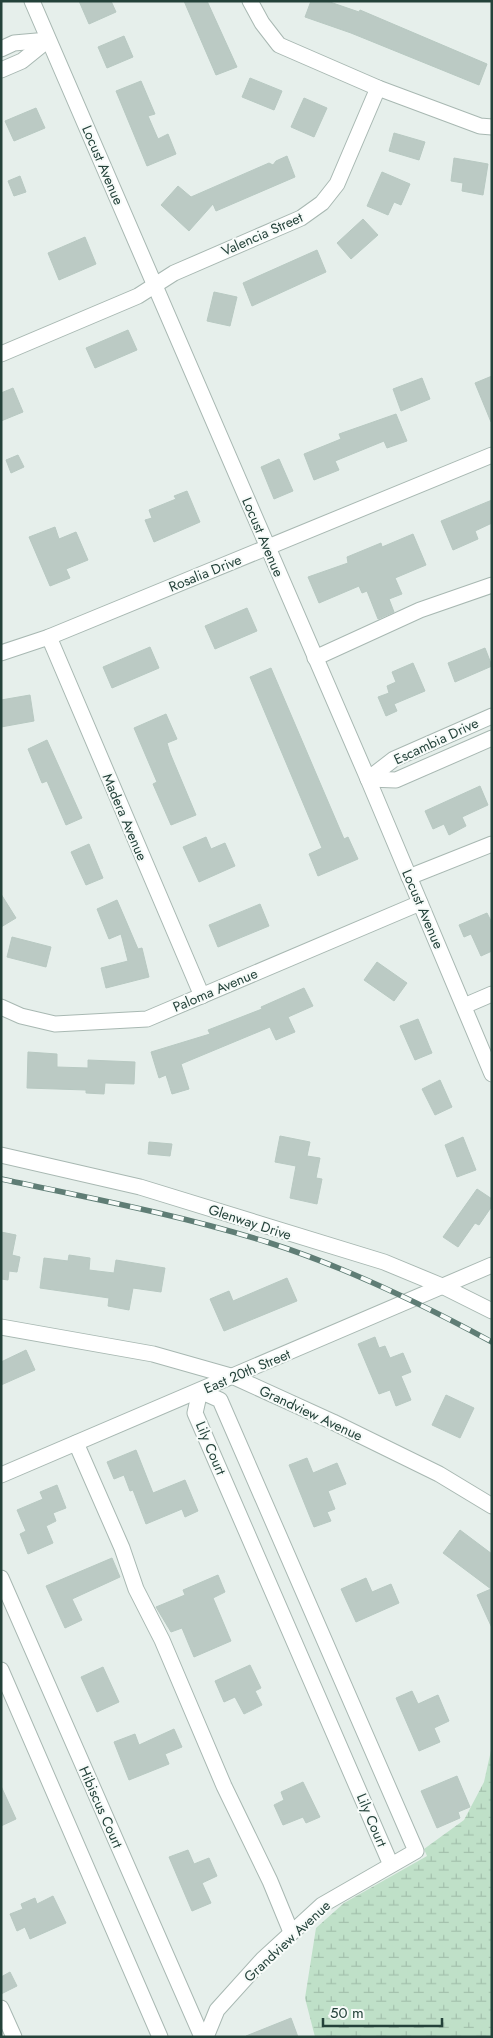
<svg xmlns="http://www.w3.org/2000/svg" width="493" height="2038" viewBox="0 0 493 2038" font-family="Jost,sans-serif">
<style>
.wetland{fill:url(#wetland-marsh)}
.building{fill:#bbcac4;stroke:#b8c9c2}
.lines{fill:none;stroke-linecap:round;stroke-linejoin:round}
.minor-casing{stroke:#a8b8b2;stroke-width:17}
.minor{stroke:#fff;stroke-width:15}
.rail-casing{stroke:#5f7d75;stroke-width:5.5}
.rail{stroke:#f7fbf9;stroke-width:4;stroke-dasharray:11;stroke-linecap:butt}
.labels{text-anchor:middle;stroke-width:4;stroke-linejoin:round;paint-order:stroke}
.street-label{font-size:14px;fill:#24423a;stroke:#f7fbf9}
</style>
<defs>
<pattern id="wetland-marsh" width="20" height="14" patternUnits="userSpaceOnUse" patternTransform="scale(1.25)"><rect width="20" height="14" fill="#bfe0c8"/><path d="M1 5h8M5 5V1M11 12h8M15 12V8" fill="none" stroke="#a4c1ad"/></pattern>
</defs>
<rect width="100%" height="100%" fill="#e6efeb"/>
<path class="wetland" d="M492 1746V2037H315L305 1998 316 1928 344 1903 427 1856 424 1849 464 1820 484 1782Z"/>
<g class="building">
<path d="M79 1H111L116 12 89 24Z"/>
<path d="M184 1H207L237 67 216 75Z"/>
<path d="M311 1H327L359 12 360 10 487 64 479 85 351 33 305 17Z"/>
<path d="M124 36 133 57 107 68 98 47Z"/>
<path d="M250 78 282 91 274 110 242 97Z"/>
<path d="M141 81 155 114 148 116 158 139 168 134 176 154 147 166 116 91Z"/>
<path d="M304 98 327 108 314 137 291 127Z"/>
<path d="M36 108 45 128 14 141 5 121Z"/>
<path d="M394 133 425 142 419 160 389 151Z"/>
<path d="M287 156 295 177 216 211 213 204 189 231 161 205 178 186 191 197 269 163 273 165 276 161Z"/>
<path d="M454 158 488 164 483 195 462 191 463 183 451 181Z"/>
<path d="M382 172 410 184 401 205 394 202 388 215 367 206Z"/>
<path d="M20 176 26 192 14 196 8 181Z"/>
<path d="M363 219 378 235 351 259 337 243Z"/>
<path d="M85 237 96 264 59 280 48 253Z"/>
<path d="M317 250 326 272 252 306 243 283Z"/>
<path d="M214 292 237 297 230 326 207 321Z"/>
<path d="M128 330 137 350 95 368 86 348Z"/>
<path d="M492 376V422H491L475 383Z"/>
<path d="M422 378 430 399 401 411 393 389Z"/>
<path d="M13 388 23 412 1 421V393Z"/>
<path d="M396 414 407 441 387 448 384 441 335 461 339 470 314 480 304 454 341 439 339 434Z"/>
<path d="M18 455 24 467 11 473 6 460Z"/>
<path d="M279 459 293 491 274 499 261 467Z"/>
<path d="M187 491 200 522 154 542 145 520 152 518 149 510 176 499 174 496Z"/>
<path d="M492 500V523L475 531 478 539 453 550 441 521Z"/>
<path d="M55 527 59 539 76 532 88 560 66 569 70 578 50 586 29 537Z"/>
<path d="M413 534 426 565 395 578 402 594 389 599 394 612 378 619 367 591 362 593 359 586 319 603 308 577 348 563 347 557 381 543 382 547Z"/>
<path d="M247 608 257 631 215 649 205 626Z"/>
<path d="M150 647 159 668 112 688 103 667Z"/>
<path d="M485 648 492 666 455 682 448 663Z"/>
<path d="M413 663 425 691 394 704 397 711 386 716 378 697 389 693 387 686 396 682 392 672Z"/>
<path d="M271 668 344 839 348 837 358 859 318 876 309 854 322 848 250 677Z"/>
<path d="M30 695 34 721 1 727V700Z"/>
<path d="M166 714 177 739 167 743 170 753 196 815 171 825 153 784 157 782 134 728Z"/>
<path d="M47 740 82 818 66 825 47 781 42 783 28 749Z"/>
<path d="M480 786 488 805 462 817 466 826 449 835 444 824 433 829 425 811Z"/>
<path d="M206 837 211 849 225 843 235 866 199 882 183 847Z"/>
<path d="M89 844 103 878 86 885 71 852Z"/>
<path d="M1 894 16 918 1 927Z"/>
<path d="M117 900 138 949 142 948 149 977 106 988 101 968 128 961 121 934 109 939 97 909Z"/>
<path d="M260 904 269 926 218 947 209 925Z"/>
<path d="M487 913 492 923V951L481 956 471 934 464 937 459 925Z"/>
<path d="M12 937 51 947 46 967 7 957Z"/>
<path d="M377 962 407 983 394 1001 364 980Z"/>
<path d="M304 988 313 1006 288 1017 295 1032 276 1040 270 1027 181 1064 189 1089 172 1094 166 1075 159 1078 151 1052 210 1034 208 1030 262 1009 261 1007Z"/>
<path d="M418 1019 432 1053 415 1060 400 1026Z"/>
<path d="M28 1052 57 1054V1067L88 1068V1060L135 1062 134 1084 105 1083 104 1094 86 1093V1090L27 1088Z"/>
<path d="M440 1080 452 1107 435 1115 422 1089Z"/>
<path d="M280 1136 310 1142 307 1156 320 1158 316 1178 322 1179 317 1204 290 1198 296 1166 275 1162Z"/>
<path d="M463 1137 476 1170 457 1177 445 1145Z"/>
<path d="M149 1142 172 1144 170 1156 148 1154Z"/>
<path d="M477 1189 492 1199V1206L479 1225 475 1223 458 1247 443 1237Z"/>
<path d="M1 1232 16 1235 12 1255 20 1257 17 1272 9 1271 8 1280 1 1279Z"/>
<path d="M69 1255 90 1258 89 1270 114 1273 116 1260 165 1268 161 1292 133 1288 129 1310 108 1306 109 1298 40 1288 44 1258 68 1261Z"/>
<path d="M287 1278 297 1301 224 1331 210 1299 229 1291 233 1301Z"/>
<path d="M375 1337 379 1348 385 1346 390 1358 403 1353 411 1372 401 1376 411 1400 396 1406 390 1390 379 1394 358 1344Z"/>
<path d="M26 1350 35 1370 1 1385V1362Z"/>
<path d="M446 1395 474 1408 460 1438 432 1425Z"/>
<path d="M136 1450 153 1493 185 1480 198 1511 185 1517 182 1509 146 1524 133 1490 130 1491 124 1475 114 1479 107 1462Z"/>
<path d="M307 1458 313 1473 337 1463 346 1484 328 1491 335 1509 327 1512 331 1521 314 1527 289 1465Z"/>
<path d="M57 1485 66 1508 53 1513 56 1521 46 1526 53 1543 28 1554 20 1534 26 1531 17 1510 43 1499 40 1492Z"/>
<path d="M460 1530 492 1554V1628L477 1595 491 1589 443 1553Z"/>
<path d="M112 1558 120 1577 72 1599 82 1620 65 1628 46 1586Z"/>
<path d="M218 1575 225 1592 213 1598 231 1641 194 1657 182 1628 171 1632 156 1607 185 1595 183 1590Z"/>
<path d="M366 1578 372 1592 391 1584 399 1603 356 1622 341 1589Z"/>
<path d="M250 1665 261 1688 255 1691 262 1705 244 1714 235 1697 224 1702 215 1681Z"/>
<path d="M103 1667 119 1702 97 1712 81 1677Z"/>
<path d="M412 1691 418 1704 438 1695 449 1721 434 1728 440 1742 419 1751 396 1698Z"/>
<path d="M174 1729 182 1747 165 1754 169 1764 129 1780 114 1742 135 1734 139 1745Z"/>
<path d="M457 1776 470 1807 458 1812 460 1818 437 1828 421 1791Z"/>
<path d="M303 1782 320 1817 306 1823 303 1817 283 1825 274 1805 284 1800 281 1792Z"/>
<path d="M1 1786 16 1819 1 1826Z"/>
<path d="M188 1850 194 1864 209 1858 217 1876 202 1883 211 1903 192 1911 169 1857Z"/>
<path d="M53 1896 66 1923 30 1939 25 1927 17 1931 10 1914 23 1909 21 1904 35 1898 37 1904Z"/>
<path d="M10 1972 17 1986 1 1994V1977Z"/>
<path d="M291 2018 298 2037H247L246 2036Z"/>
</g>
<g class="lines">
<defs>
<g id="minor">
<path d="M32 1 368 779 492 1074"/>
<path d="M250 1 262 23 279 45 378 88 480 126 492 127"/>
<path d="M1 49 14 43 48 40"/>
<path d="M1 70 22 61 48 40"/>
<path d="M1 354 138 296 174 273 301 218 322 203 337 184 378 88"/>
<path d="M49 637 202 996"/>
<path d="M1 653 49 637 492 455"/>
<path d="M315 658 420 610 492 585"/>
<path d="M368 779 394 759 492 716"/>
<path d="M368 779 396 780 492 738"/>
<path d="M409 877 492 844"/>
<path d="M464 1006 492 994"/>
<path d="M1 1007 21 1016 55 1024 147 1019 420 903"/>
<path d="M1 1155 140 1187 384 1262 442 1286 492 1311"/>
<path d="M1 1327 153 1354 234 1377 333 1422 439 1474 492 1506"/>
<path d="M76 1443 122 1548 136 1589 162 1640 224 1786 270 1881 291 1932"/>
<path d="M1 1475 492 1265"/>
<path d="M1 1578 202 2037"/>
<path d="M1 1670 160 2037"/>
<path d="M1 2008 14 2037"/>
<path d="M206 2037 217 2010 263 1959 322 1905 416 1851 220 1400 200 1391 195 1413 391 1865"/>
</g>
</defs>
<use href="#minor" class="minor-casing"/>
<use href="#minor" class="minor"/>
<defs>
<path id="rail" d="M1 1179C90 1198 180 1215 267 1242 343 1266 422 1304 492 1342"/>
</defs>
<use href="#rail" class="rail-casing"/>
<use href="#rail" class="rail"/>
</g>
<g class="labels">
<g class="street-label">
<text transform="translate(103 165) rotate(67)" y="5">Locust Avenue</text>
<text transform="translate(262 234) rotate(-24)" y="5">Valencia Street</text>
<text transform="translate(263 537) rotate(67)" y="5">Locust Avenue</text>
<text transform="translate(205 573) rotate(-22)" y="5">Rosalia Drive</text>
<text transform="translate(436 741) rotate(-25)" y="5">Escambia Drive</text>
<text transform="translate(125 817) rotate(67)" y="5">Madera Avenue</text>
<text transform="translate(423 909) rotate(67)" y="5">Locust Avenue</text>
<text transform="translate(215 990) rotate(-23)" y="5">Paloma Avenue</text>
<text transform="translate(250 1222) rotate(18)" y="5">Glenway Drive</text>
<text transform="translate(247 1371) rotate(-23)" y="5">East 20th Street</text>
<text transform="translate(311 1413) rotate(25)" y="5">Grandview Avenue</text>
<text transform="translate(211 1448) rotate(67)" y="5">Lily Court</text>
<text transform="translate(101 1807) rotate(66)" y="5">Hibiscus Court</text>
<text transform="translate(372 1820) rotate(67)" y="5">Lily Court</text>
<text transform="translate(287 1941) rotate(-43)" y="5">Grandview Avenue</text>
</g>
</g>
<rect width="493" height="2038" fill="none" stroke="#24423a" stroke-width="5"/>
<path d="M323 2018v8h119v-8" fill="none" stroke="#24423a" stroke-width="2.5"/>
<text x="330" y="2018" font-size="15" fill="#24423a" stroke="#f7fbf9" stroke-width="4" paint-order="stroke">50 m</text>
</svg>
